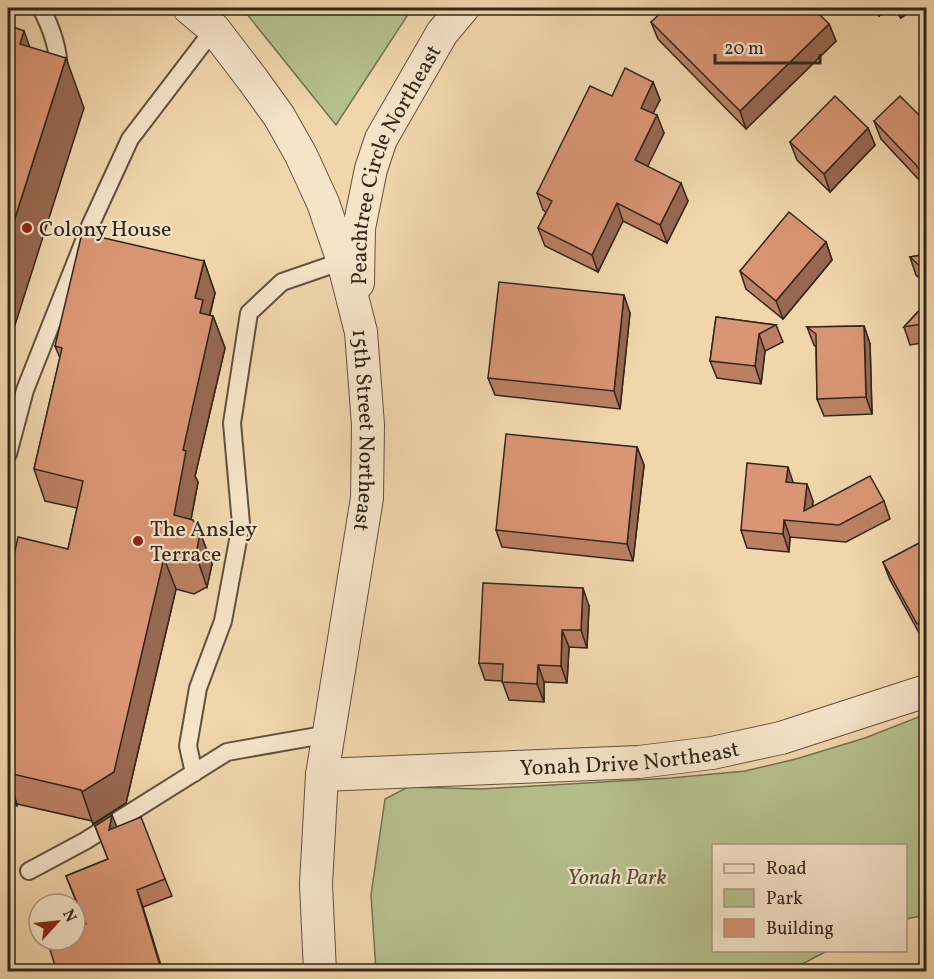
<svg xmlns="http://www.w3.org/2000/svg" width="934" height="979" viewBox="0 0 934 979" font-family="Vollkorn,serif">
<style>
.green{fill:#b5bf8d;stroke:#727254;stroke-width:1.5}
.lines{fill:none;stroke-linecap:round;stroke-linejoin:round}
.service-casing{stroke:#605240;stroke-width:20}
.minor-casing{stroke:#605240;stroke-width:34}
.service{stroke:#f6e4c9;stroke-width:16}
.minor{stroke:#f6e4c9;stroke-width:32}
.wall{fill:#bb8064;stroke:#30261c;stroke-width:1.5}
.shaded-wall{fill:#986851;stroke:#30261c;stroke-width:1.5}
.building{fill:#d99574;stroke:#30261c;stroke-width:1.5}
.poi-dot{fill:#8f2418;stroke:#f6e4c9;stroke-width:2}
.labels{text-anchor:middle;stroke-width:4.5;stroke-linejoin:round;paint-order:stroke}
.street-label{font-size:22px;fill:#30261c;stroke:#f6e4c9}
.poi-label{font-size:22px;fill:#30261c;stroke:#f6e4c9;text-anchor:start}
.park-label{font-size:22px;font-style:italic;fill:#514c38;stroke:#f6e4c9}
</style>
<rect width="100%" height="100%" fill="#f1d6ac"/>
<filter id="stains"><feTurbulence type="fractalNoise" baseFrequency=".00333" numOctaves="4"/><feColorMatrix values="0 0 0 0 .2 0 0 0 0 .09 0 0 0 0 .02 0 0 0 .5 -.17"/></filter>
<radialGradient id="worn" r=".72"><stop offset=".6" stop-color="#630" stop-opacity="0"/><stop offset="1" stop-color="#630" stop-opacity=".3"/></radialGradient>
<g class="green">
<path d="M242 8H354L409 13 336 125Z"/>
<path d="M926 714V915L906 919V846H714V950L827 951 787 972 376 971 371 895 385 799 408 787 481 789 671 778 745 771 796 759 865 738Z"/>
</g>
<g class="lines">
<defs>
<g id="service">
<path d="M41 8C52 29 61 53 58 78"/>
<path d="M8 454 25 390 90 226 130 139 214 29"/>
<path d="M194 773 188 746 198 688 223 621 241 524 232 423 249 313 282 282 343 261"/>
<path d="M29 871 85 841 227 752 329 734"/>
</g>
<g id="minor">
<path id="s1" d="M189 8 214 29 253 80 279 116 301 155 323 203 343 261 361 332 368 425 367 498 322 775 316 884 320 972"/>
<path id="s2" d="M358 283 359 228 371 169 381 139 442 33 463 8"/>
<path id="s3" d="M322 775 639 762 712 753 781 738 926 691"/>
</g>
</defs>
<use href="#service" class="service-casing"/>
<use href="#minor" class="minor-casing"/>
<use href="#service" class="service"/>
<use href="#minor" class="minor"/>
</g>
<g class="wall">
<path d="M870 8H889L879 16Z"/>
<path d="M892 8H914L901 18Z"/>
<path d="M651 22 829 24 836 41 746 129 658 39Z"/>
<path d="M653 82 660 100 653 113 664 133 647 166 688 201 667 243 623 221 598 272 545 246 538 228 546 212 543 210 537 193 612 96Z"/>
<path d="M874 121 927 123V189L922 183 881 139Z"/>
<path d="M868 128 875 145 830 192 797 160 790 142Z"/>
<path d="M826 242 832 260 783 319 746 289 740 271Z"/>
<path d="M927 254V285L916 275 910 257Z"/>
<path d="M204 261 215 293 210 315 213 316 225 348 195 476 198 482 191 519 200 532 212 564 207 587 194 594 176 589 126 803 93 824 92 821 17 804V806L8 804V583L68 549 77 508 45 501 34 469 60 358 55 346Z"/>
<path d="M927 302V342L910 345 904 327Z"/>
<path d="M630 313 620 409 495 395 488 378Z"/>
<path d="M716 317 776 325 783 342 765 351 761 384 717 378 710 361Z"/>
<path d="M864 326 870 344 872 414 824 416 817 399 816 347 814 345 807 327Z"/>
<path d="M637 447 644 465 633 561 502 547 496 530Z"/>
<path d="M793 483 813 501 812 507 884 501 890 519 846 542 790 537 789 552 747 548 741 530Z"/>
<path d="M927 539V640L924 642 890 580 883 562Z"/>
<path d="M589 606 587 648 569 647 567 683 544 682V702L509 700 502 681 485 680 479 663Z"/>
<path d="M95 826 117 827 165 879 172 896 143 907 85 924 66 876 108 859Z"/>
</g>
<g class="shaded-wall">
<path d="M876 8H889L879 16Z"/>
<path d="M897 8H914L901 18Z"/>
<path d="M829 24 836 41 746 129 740 111Z"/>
<path d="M24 31 42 81 20 44Z"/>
<path d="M66 58 84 108 8 347V240Z"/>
<path d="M653 82 660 100 647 125 641 108Z"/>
<path d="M657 115 664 133 642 178 635 160Z"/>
<path d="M868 128 875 145 830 192 824 174Z"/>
<path d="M681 183 688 201 667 243 660 225Z"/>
<path d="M617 203 623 221 598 272 592 255Z"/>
<path d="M826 242 832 260 783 319 776 301Z"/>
<path d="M204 261 215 293 209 317 213 316 225 348 195 476 198 482 186 546 174 515 183 450 195 298Z"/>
<path d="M624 295 630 313 620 409 614 391Z"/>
<path d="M864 326 870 344 872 414 866 397Z"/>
<path d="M759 334 765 351 761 384 755 366Z"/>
<path d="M637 447 644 465 633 561 627 544Z"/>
<path d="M788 467 794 485 786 482Z"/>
<path d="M807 484 813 501 811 522 804 511Z"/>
<path d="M784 520 790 537 789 552 783 534Z"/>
<path d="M200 532 212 564 207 587 196 555Z"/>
<path d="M164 558 176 589 126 803 93 824 82 792Z"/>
<path d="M583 588 589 606 587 648 581 630Z"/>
<path d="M562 630 569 647 567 683 561 666Z"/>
<path d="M538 665 544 682V702L537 684Z"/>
<path d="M8 777 17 804V806L8 781Z"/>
<path d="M112 815 119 832 109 830Z"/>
<path d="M137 890 143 907 163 972H162Z"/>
</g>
<g class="building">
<path d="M666 8H813L829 24 740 111 651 22Z"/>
<path d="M8 25 24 31 20 44 66 58 8 240Z"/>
<path d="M625 68 653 82 641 108 657 115 635 160 681 183 660 225 617 203 592 255 538 228 552 201 537 193 590 86 612 96Z"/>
<path d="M835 96 868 128 824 174 790 142Z"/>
<path d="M900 96 927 123V181L916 165 874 121Z"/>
<path d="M789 212 826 242 776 301 740 271Z"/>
<path d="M82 233 204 261 195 298 203 300 200 313 213 316 183 450 186 451 174 515 193 520 200 532 196 555 183 562 164 558 114 772 82 792 81 790 8 773V583L18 537 68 549 83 481 34 469 62 348 55 346Z"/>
<path d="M927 254V273L910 257Z"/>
<path d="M499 282 624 295 614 391 488 378Z"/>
<path d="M927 302V323L904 327Z"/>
<path d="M716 317 776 325 759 334 755 366 710 361Z"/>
<path d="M864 326 866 397 817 399 816 334 807 327Z"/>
<path d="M506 434 637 447 627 544 496 530Z"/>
<path d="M747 463 788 467 786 482 807 484 804 511 870 476 884 501 839 525 784 520 783 534 741 530Z"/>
<path d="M927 539V619L917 624 883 562Z"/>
<path d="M483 583 583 588 581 630H562L561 666 538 665 537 684 502 682 503 664 479 663Z"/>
<path d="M112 815 109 830 141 817 165 879 137 890 162 972H57L47 940H75V927L86 924 66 876 108 859 95 826Z"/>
</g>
<g class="poi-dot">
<circle cx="27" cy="228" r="6"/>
<circle cx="138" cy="541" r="6"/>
</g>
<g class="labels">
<g class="street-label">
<text dy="8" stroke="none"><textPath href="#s2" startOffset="126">Peachtree Circle Northeast</textPath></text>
<text dy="8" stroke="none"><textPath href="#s1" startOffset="472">15th Street Northeast</textPath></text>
<text dy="8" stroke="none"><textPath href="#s3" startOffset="308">Yonah Drive Northeast</textPath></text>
</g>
<g class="poi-label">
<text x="39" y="236">Colony House</text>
<text x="150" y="536">The Ansley<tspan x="150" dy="25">Terrace</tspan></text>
</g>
<g class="park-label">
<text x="617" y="884">Yonah Park</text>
</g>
</g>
<rect width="934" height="979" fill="none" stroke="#f1d6ac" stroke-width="30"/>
<rect x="9" y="9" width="916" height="961" fill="none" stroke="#30261c" stroke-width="3"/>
<rect x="15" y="15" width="904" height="949" fill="none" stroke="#30261c" stroke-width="1.5"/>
<rect x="712" y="844" width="195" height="108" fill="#f6e4c9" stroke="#a79884" stroke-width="1.5"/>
<rect x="724" y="864" width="30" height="9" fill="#f6e4c9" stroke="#a79884" stroke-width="1.5"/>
<text x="766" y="874" font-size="18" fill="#30261c">Road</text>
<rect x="724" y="889" width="30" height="18" fill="#b5bf8d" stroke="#a79884" stroke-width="1.5"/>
<text x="766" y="904" font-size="18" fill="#30261c">Park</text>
<rect x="724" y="919" width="30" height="18" fill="#d99574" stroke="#a79884" stroke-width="1.5"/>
<text x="766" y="934" font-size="18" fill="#30261c">Building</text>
<g transform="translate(57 922) rotate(63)"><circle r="28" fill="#f6e4c9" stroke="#a79884" stroke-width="1.5"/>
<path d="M0-4.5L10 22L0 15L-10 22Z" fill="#8f2418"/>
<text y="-9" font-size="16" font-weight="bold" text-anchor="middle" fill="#30261c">N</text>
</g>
<path d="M715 54v9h105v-9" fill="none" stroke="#30261c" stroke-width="3"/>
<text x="724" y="54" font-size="18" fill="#30261c" stroke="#f6e4c9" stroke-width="4.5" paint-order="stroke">20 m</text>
<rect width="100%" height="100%" filter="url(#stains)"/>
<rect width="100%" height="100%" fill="url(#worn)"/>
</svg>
